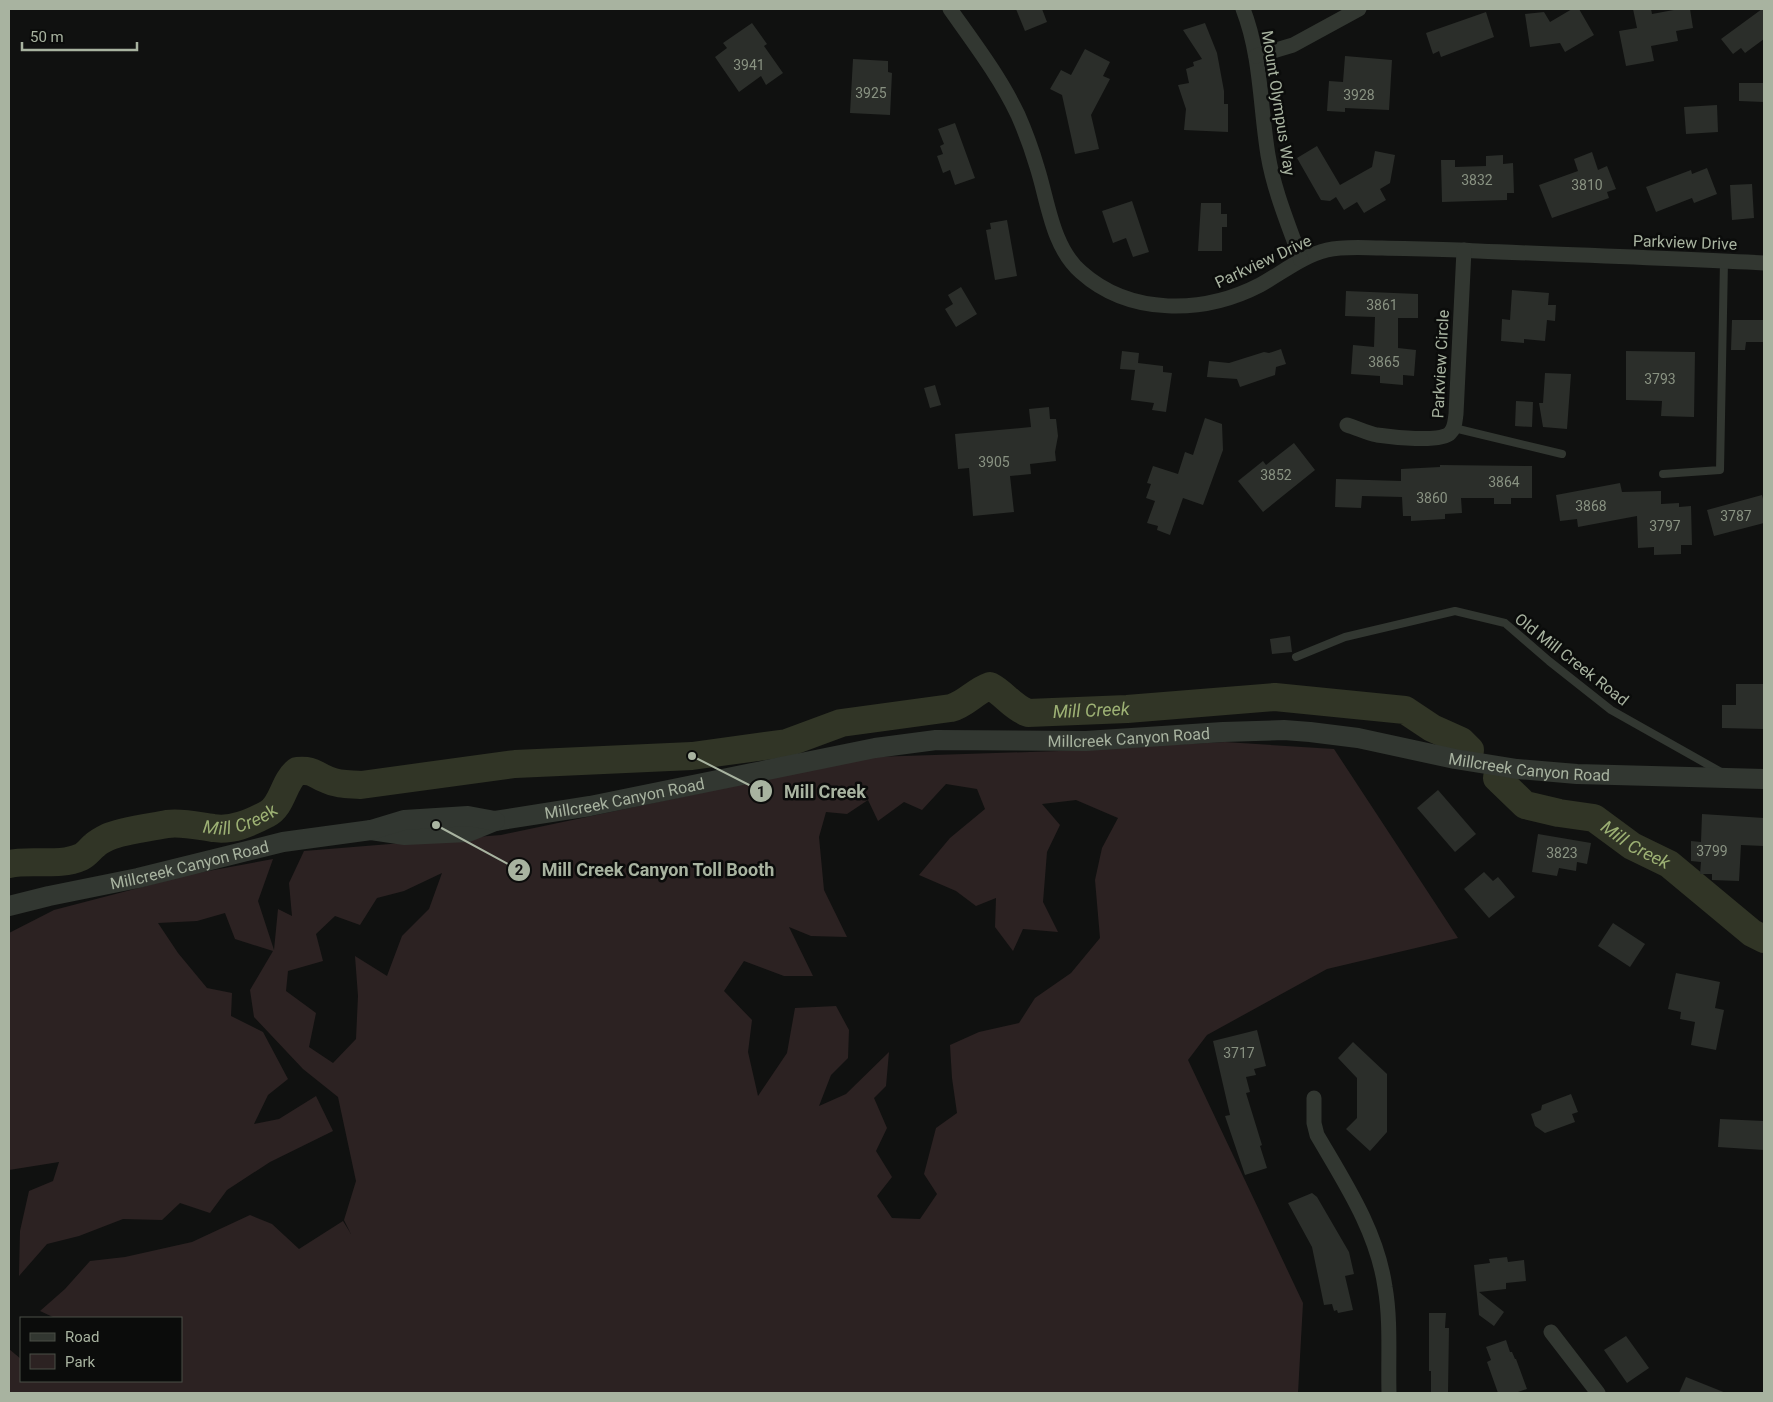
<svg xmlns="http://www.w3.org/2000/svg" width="1773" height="1402" viewBox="0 0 1773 1402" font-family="Roboto,sans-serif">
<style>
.green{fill:#2c2222;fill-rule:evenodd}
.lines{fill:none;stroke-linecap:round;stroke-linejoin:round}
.river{stroke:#313526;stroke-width:28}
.building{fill:#2b2e2a}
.service{stroke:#323731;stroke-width:8}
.minor{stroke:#323731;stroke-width:15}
.tertiary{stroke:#323731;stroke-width:20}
.labels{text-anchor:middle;stroke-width:5;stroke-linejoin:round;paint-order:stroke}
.number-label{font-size:14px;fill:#899282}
.street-label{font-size:16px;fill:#a8b3a0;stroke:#0b0c0b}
.water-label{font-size:18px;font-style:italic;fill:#9db174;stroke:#0b0c0b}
.leader{fill:none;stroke:#a8b3a0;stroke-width:2}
.callout-dot{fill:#a8b3a0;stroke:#0b0c0b;stroke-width:2}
.mark-label{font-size:15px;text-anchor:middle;font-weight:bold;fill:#111}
.callout-label{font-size:18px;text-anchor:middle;font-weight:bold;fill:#a8b3a0;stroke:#0b0c0b;stroke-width:5;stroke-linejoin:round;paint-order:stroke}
</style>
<rect width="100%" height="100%" fill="#101110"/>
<path class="green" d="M1225 742 1334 749 1458 938 1327 969 1207 1035 1188 1060 1303 1303 1298 1393H9V1349L21 1359V1381H181V1318H55L40 1311 65 1289 90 1261 125 1257 192 1242 250 1215 272 1224 299 1249 343 1221 351 1234 344 1220 356 1181 338 1097 303 1069 254 1017 250 990 273 951 235 939 225 913 197 921 158 923 178 953 207 988 232 993 231 1016 263 1032 288 1079 268 1095 254 1124 279 1119 316 1096 333 1131 270 1162 227 1190 210 1213 180 1203 162 1220 123 1219 79 1236 47 1244 19 1276 20 1231 29 1191 53 1181 59 1162 9 1170V933L54 910 192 874 273 859 258 901 274 950 278 909 292 916 289 883 304 851 501 835 873 757 1059 751ZM946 784 977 789 985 809 950 838 919 875 956 891 976 906 996 898 995 927 1013 951 1023 929 1058 932 1043 902 1047 852 1060 825 1042 804 1076 800 1118 818 1102 848 1095 880 1100 938 1071 973 1035 998 1019 1023 979 1032 950 1045 952 1078 957 1113 936 1128 924 1174 937 1194 920 1219 892 1218 877 1196 892 1177 876 1151 887 1128 874 1098 886 1086 889 1052 846 1094 819 1106 831 1075 848 1058 849 1030 836 1006 795 1008 787 1053 758 1096 748 1052 752 1020 724 991 744 961 784 976H813L789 927 811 936 847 937 824 890 819 837 826 812 847 814 868 800 878 821 904 802 922 810ZM442 873 429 909 402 936 387 976 355 956 358 996 356 1039 333 1063 309 1047 316 1013 286 991 288 971 323 961 316 934 335 916 360 925 377 898 404 891Z"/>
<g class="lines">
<g class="river">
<path id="s1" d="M1497 778 1525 805 1559 813 1594 818 1632 846 1669 864 1752 933 1764 939"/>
<path id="s2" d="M9 864C32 859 59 867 81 857 87 854 90 849 95 845 98 842 104 839 108 837 121 831 152 827 167 824 183 822 198 826 213 828 232 831 250 823 267 814 283 806 283 782 297 771 316 770 312 774 328 780 338 785 350 784 361 785L515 764 692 756 787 743 841 723 951 708C966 704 975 691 990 686 1004 693 1012 707 1028 713L1127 709 1275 697 1405 710 1432 728 1461 741 1470 750"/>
</g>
</g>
<g class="building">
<path d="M1016 9H1042L1047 22 1025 31Z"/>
<path d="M1572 9H1579L1594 35 1565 52 1560 43 1530 47 1525 14 1544 12 1550 22Z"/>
<path d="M1633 9H1651L1652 14 1679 9H1690L1693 28 1676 31 1678 41 1651 46 1654 61 1626 66 1619 31 1637 28Z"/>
<path d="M1762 9H1764V39L1745 53 1741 48 1733 54 1721 39Z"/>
<path d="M1486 12 1494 37 1441 57 1439 51 1433 54 1426 33Z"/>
<path d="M752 23 767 44 764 46 783 73 766 85 761 76 739 92 715 57 727 48 723 43Z"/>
<path d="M1205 23 1217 53 1224 91V104H1228V132L1184 130 1186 109 1178 85 1189 83 1186 69 1194 66 1193 62 1202 59 1183 30Z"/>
<path d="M1085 49 1110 62 1103 76 1110 79 1091 115 1099 149 1075 154 1062 95 1050 89 1061 70 1071 75Z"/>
<path d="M1345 56 1392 60 1389 110 1345 108V112L1327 111 1329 81 1343 82Z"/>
<path d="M853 59 888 61V72L892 73 890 115 850 113Z"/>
<path d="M1739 83H1764V102L1739 101Z"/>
<path d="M1717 105 1718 132 1686 134 1684 107Z"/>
<path d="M955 123 975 178 955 185 950 170 943 173 937 156 943 154 940 146 944 144 938 129Z"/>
<path d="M1317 146 1340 185 1372 167 1375 151 1395 155 1390 183 1380 189 1386 200 1364 213 1357 202 1344 210 1336 197 1330 201 1321 200 1297 158Z"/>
<path d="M1592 152 1598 170 1607 166 1616 189 1607 192 1609 198 1552 218 1539 185 1578 171 1574 159Z"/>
<path d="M1503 155V164L1513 163 1514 193H1507V200L1442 202 1441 160H1455V167L1486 166V156Z"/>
<path d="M1707 168 1717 194 1694 203 1692 198 1656 212 1646 187 1691 170 1692 174Z"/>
<path d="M1752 184 1754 218 1732 220 1730 185Z"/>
<path d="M1132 201 1149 252 1133 257 1126 238 1113 243 1102 211Z"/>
<path d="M1201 203H1221V214H1227V227H1222V251H1198Z"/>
<path d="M1007 220 1017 276 995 280 986 230 991 229 990 223Z"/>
<path d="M961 287 977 314 956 327 945 309 953 304 948 295Z"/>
<path d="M1512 290 1549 293 1548 305H1556L1555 321 1547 320 1545 341 1524 339V343L1501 341 1502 319 1510 320Z"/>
<path d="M1346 291 1418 294V318H1398V348L1416 350 1414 376 1403 375V385L1380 383V376L1351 374 1353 345 1374 347 1375 317 1345 316Z"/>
<path d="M1732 320H1764V342H1746L1745 350H1731Z"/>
<path d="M1281 349 1286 364 1276 367 1275 375 1240 387 1237 379 1207 377 1209 361 1229 363 1264 352 1269 353Z"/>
<path d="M1122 351 1139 353 1138 363 1163 366V372L1172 373 1166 412 1152 410 1154 403 1131 400 1135 370 1120 369Z"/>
<path d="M1626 351 1695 352 1694 417 1661 416 1662 401 1626 400Z"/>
<path d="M1545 373 1571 374 1567 429 1543 427 1539 403H1543Z"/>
<path d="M935 385 941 405 930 408 924 388Z"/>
<path d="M1516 401 1533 402 1532 427 1515 426Z"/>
<path d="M1049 407 1050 419H1056L1058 436 1055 452 1056 461 1030 464 1031 474 1010 476 1014 512 973 516 969 468 958 469 955 434 1031 427 1029 409Z"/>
<path d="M1205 418 1222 424 1223 450 1203 505 1183 498 1170 535 1157 530 1158 526 1147 523 1155 501 1146 498 1151 484 1147 483 1153 466 1178 474 1185 452 1193 455Z"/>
<path d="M1294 443 1315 470 1263 512 1238 481 1263 461 1266 465Z"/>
<path d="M1440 465 1532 466V498H1511V504H1494V498H1461L1462 513 1445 514V519L1411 521V516H1403L1402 497 1362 496 1361 508 1335 507 1336 479 1401 481V469L1440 467Z"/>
<path d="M1620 483 1622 492 1661 491V504L1679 503V507L1691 506 1692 545H1681V554L1654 555V547L1638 548 1637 516 1578 527 1577 519 1560 521 1556 495Z"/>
<path d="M1762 495 1764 503V523L1714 536 1707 510Z"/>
<path d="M1290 636 1292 652 1272 654 1270 639Z"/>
<path d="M1736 684H1764V729L1722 728V705H1736Z"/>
<path d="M1438 790 1476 834 1455 852 1417 808Z"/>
<path d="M1702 814 1764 818V846L1741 845 1739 881 1712 880V874H1700L1701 862 1691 861V841L1701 842Z"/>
<path d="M1538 834 1591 843 1587 864 1577 862 1576 871 1559 868 1557 876 1532 872Z"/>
<path d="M1484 872 1493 881 1498 877 1515 897 1489 918 1464 889Z"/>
<path d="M1613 923 1645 944 1630 967 1598 946Z"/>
<path d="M1676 973 1720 982 1715 1008 1724 1010 1716 1050 1691 1045 1695 1022 1680 1019 1681 1012 1668 1009Z"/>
<path d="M1257 1030 1266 1066 1254 1069 1256 1075 1246 1077 1250 1092 1246 1093 1262 1145 1260 1146 1267 1168 1245 1175 1225 1116 1230 1115 1213 1041Z"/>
<path d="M1353 1042 1387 1074V1132L1370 1151 1346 1129 1357 1118V1078L1338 1058Z"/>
<path d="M1571 1094 1578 1112 1572 1114 1575 1122 1545 1133 1535 1126 1531 1114 1541 1110 1542 1105Z"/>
<path d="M1720 1119 1764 1121V1150L1718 1147Z"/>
<path d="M1312 1193 1317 1197 1349 1252 1354 1274 1345 1276 1353 1310 1338 1313 1337 1310 1334 1311 1332 1304 1324 1305 1312 1247 1288 1203Z"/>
<path d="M1507 1257 1508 1262 1524 1260 1526 1281 1506 1283V1289L1479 1292 1504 1312 1494 1326 1479 1315 1474 1265 1490 1263 1489 1259Z"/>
<path d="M1429 1313H1446L1445 1328H1449L1448 1393H1431V1371H1429Z"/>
<path d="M1626 1336 1649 1368 1627 1383 1604 1350Z"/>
<path d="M1506 1340 1510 1352H1512L1515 1359H1516L1527 1389 1515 1393H1498L1487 1362 1491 1360 1486 1347Z"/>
<path d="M1686 1377 1726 1393H1679Z"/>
</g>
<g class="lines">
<g class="service">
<path d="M1454 428 1562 454"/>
<path d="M1663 474 1720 470 1724 261"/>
<path d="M1296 657 1345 637 1455 611 1505 623 1549 661 1611 710 1721 772"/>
</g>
<g class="minor">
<path d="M950 9C974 43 1000 77 1018 115 1025 131 1032 150 1037 167 1048 201 1052 247 1081 272 1130 316 1204 314 1260 285 1282 273 1302 256 1327 250 1345 246 1364 248 1382 248 1414 249 1446 249 1478 251 1573 255 1669 258 1764 263"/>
<path d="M1243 9C1261 55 1260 106 1268 155 1274 191 1289 226 1301 260"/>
<path d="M1256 56 1293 45 1359 9"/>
<path d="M1347 425C1357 428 1367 433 1377 435 1391 437 1441 443 1450 433 1455 428 1455 421 1456 414L1464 250"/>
<path d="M1314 1098V1123L1317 1135C1345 1183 1377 1231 1385 1287 1391 1321 1388 1358 1389 1393"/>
<path d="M1551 1332 1598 1393"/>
</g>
<g class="tertiary">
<path id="s3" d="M371 830 405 835 468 832 495 821 590 806 875 748 936 740 1086 741 1223 732 1284 730 1310 732 1358 738 1455 759 1517 769 1577 774 1764 779"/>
<path id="s4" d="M9 906 49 896 138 878 283 842 371 830 404 820 468 816 495 821"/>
</g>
</g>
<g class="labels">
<g class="number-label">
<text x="749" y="70">3941</text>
<text x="871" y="98">3925</text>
<text x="1359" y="100">3928</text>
<text x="1477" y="185">3832</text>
<text x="1587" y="190">3810</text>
<text x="1382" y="310">3861</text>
<text x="1384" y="367">3865</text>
<text x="1660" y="384">3793</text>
<text x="994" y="467">3905</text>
<text x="1276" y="480">3852</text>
<text x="1504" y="487">3864</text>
<text x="1432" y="503">3860</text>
<text x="1591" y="511">3868</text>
<text x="1736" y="521">3787</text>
<text x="1665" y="531">3797</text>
<text x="1712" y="856">3799</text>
<text x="1562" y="858">3823</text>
<text x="1239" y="1058">3717</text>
</g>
<g class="street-label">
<text transform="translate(1279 103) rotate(81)" y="6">Mount Olympus Way</text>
<text transform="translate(1685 242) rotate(2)" y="6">Parkview Drive</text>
<text transform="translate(1263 261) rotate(-25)" y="6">Parkview Drive</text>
<text transform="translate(1440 364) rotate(-87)" y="6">Parkview Circle</text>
<text transform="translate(1572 659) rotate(38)" y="6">Old Mill Creek Road</text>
<text dy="6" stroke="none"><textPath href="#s3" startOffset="768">Millcreek Canyon Road</textPath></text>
<text dy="6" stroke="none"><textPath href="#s3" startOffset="1172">Millcreek Canyon Road</textPath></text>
<text dy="6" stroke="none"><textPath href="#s3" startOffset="258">Millcreek Canyon Road</textPath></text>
<text dy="6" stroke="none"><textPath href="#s4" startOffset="185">Millcreek Canyon Road</textPath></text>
</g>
<g class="water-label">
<text dy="6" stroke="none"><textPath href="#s2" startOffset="1142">Mill Creek</textPath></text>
<text dy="6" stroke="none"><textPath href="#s2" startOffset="242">Mill Creek</textPath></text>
<text dy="6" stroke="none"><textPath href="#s1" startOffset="159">Mill Creek</textPath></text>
</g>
</g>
<path class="leader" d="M692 756L761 791M436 825L519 870"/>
<g class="callout-dot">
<circle cx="692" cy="756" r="5"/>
<circle cx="436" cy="825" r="5"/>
<circle cx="761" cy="791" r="12"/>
<circle cx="519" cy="870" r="12"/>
</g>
<g class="mark-label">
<text x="761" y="797">1</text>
<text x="519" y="875">2</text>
</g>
<g class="callout-label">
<text x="825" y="798">Mill Creek</text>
<text x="658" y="876">Mill Creek Canyon Toll Booth</text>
</g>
<rect width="1773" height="1402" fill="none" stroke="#a8b3a0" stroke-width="20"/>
<rect x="20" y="1317" width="162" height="65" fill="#0b0c0b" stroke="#4a4f47"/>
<rect x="30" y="1333" width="25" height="8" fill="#323731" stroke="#4a4f47"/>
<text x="65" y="1342" font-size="15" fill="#a8b3a0">Road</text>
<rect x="30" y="1354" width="25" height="15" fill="#2c2222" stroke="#4a4f47"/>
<text x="65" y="1367" font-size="15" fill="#a8b3a0">Park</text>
<path d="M22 42v8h115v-8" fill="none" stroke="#a8b3a0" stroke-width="2.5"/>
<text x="30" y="42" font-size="15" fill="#a8b3a0" stroke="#0b0c0b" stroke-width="4" paint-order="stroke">50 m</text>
</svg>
